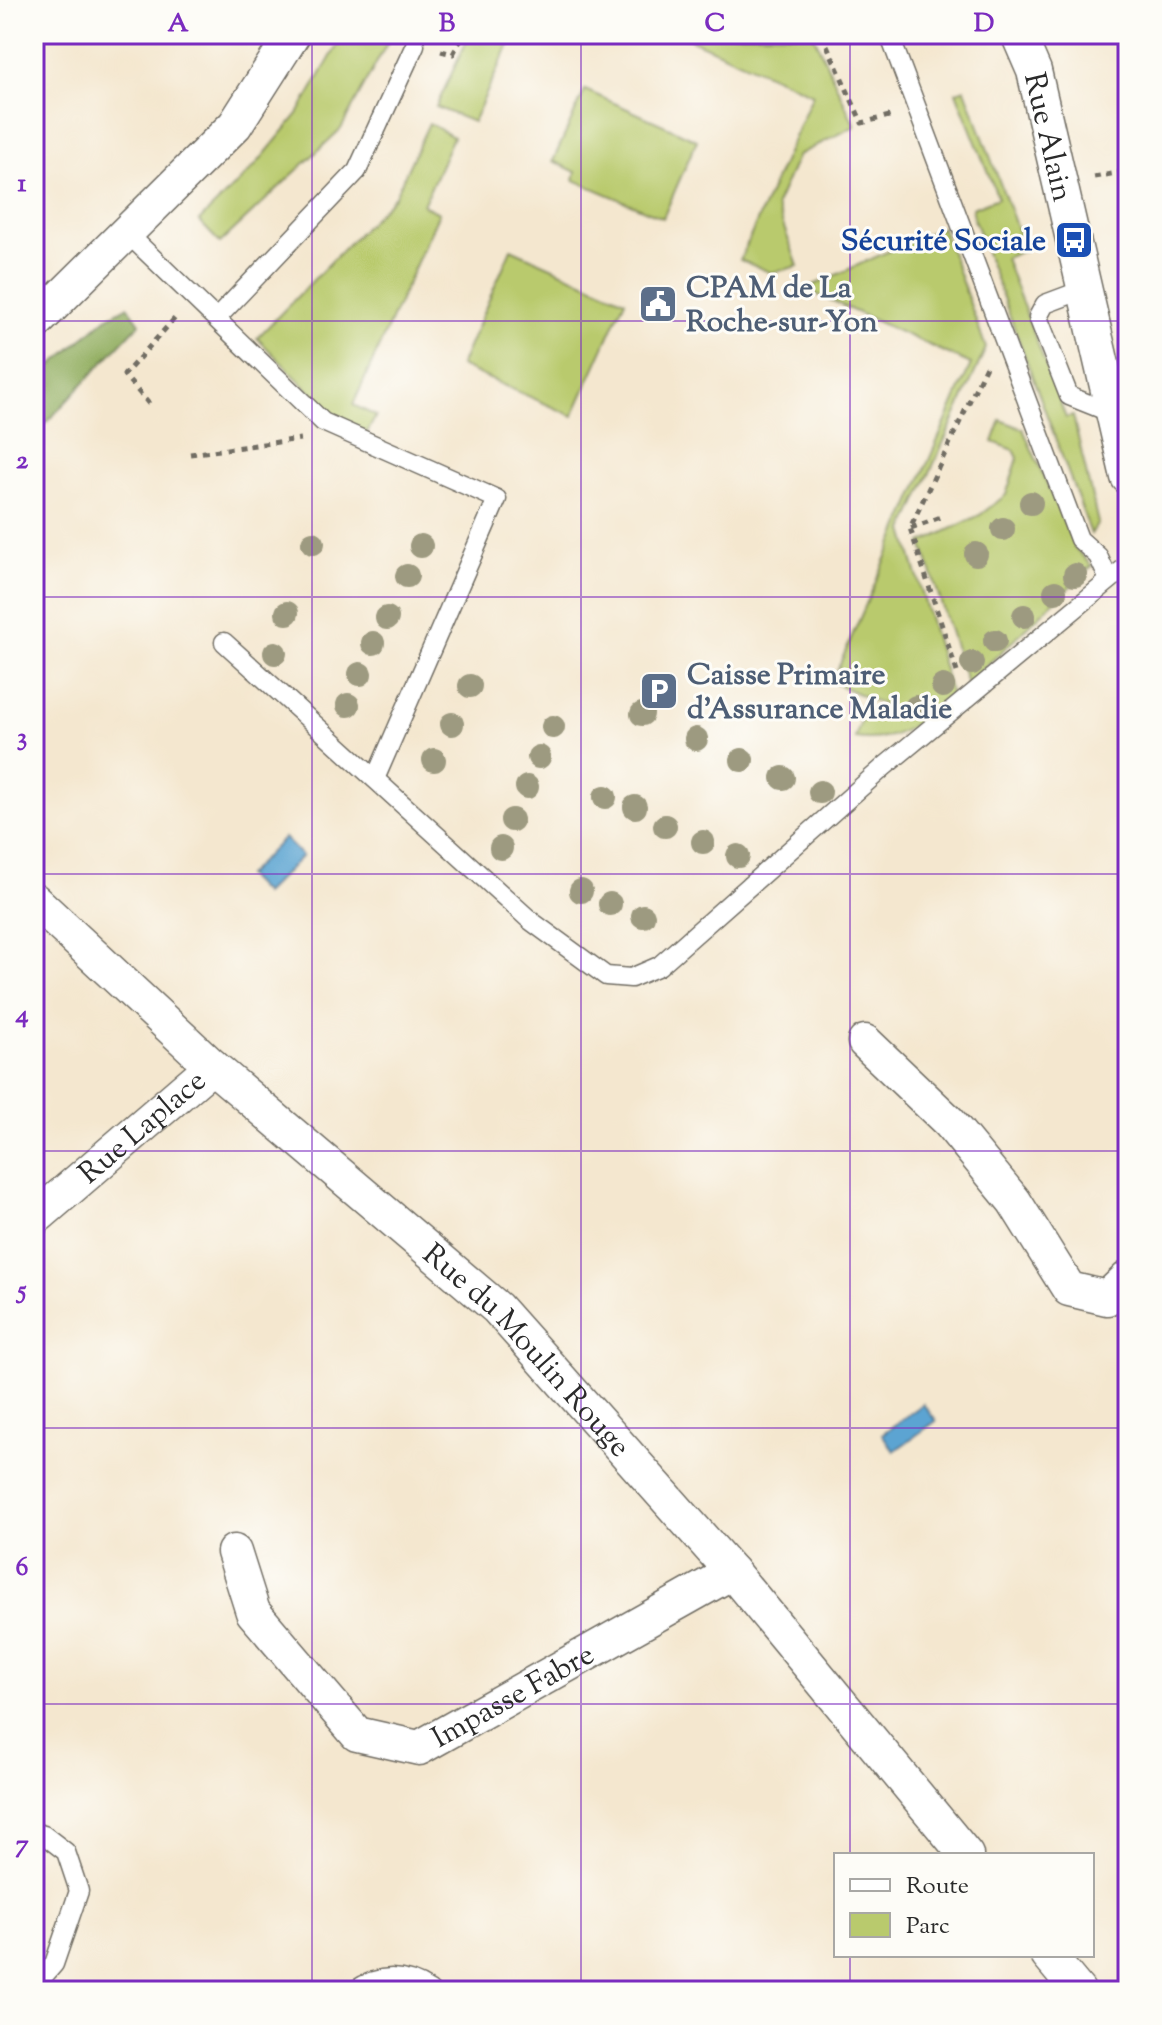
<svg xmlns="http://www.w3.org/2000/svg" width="1162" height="2025" viewBox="0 0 1162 2025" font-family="'Sorts Mill Goudy',serif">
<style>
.green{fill:#b9ca6d;stroke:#727a4c;stroke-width:2}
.forest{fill:#92ae60;stroke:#5e6c46;stroke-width:2}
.water{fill:#5ba4d2;stroke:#43687e;stroke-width:2}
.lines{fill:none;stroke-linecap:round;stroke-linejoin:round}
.lane-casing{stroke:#716d64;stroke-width:21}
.street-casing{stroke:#716d64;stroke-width:37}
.path{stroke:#716d64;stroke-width:5;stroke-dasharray:6 6;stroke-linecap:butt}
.lane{stroke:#fff;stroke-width:18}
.street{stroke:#fff;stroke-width:34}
.tree{fill:#9d9a80}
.grid{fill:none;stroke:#7b2cbf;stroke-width:2;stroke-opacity:0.55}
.labels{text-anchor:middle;stroke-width:6;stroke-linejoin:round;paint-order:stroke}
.street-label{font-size:30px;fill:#2b2b2b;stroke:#fdfcf7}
.transit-label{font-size:30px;font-weight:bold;fill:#164399;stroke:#fdfcf7;text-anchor:end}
.service-label{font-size:30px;font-weight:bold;fill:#4e5e75;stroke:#fdfcf7;text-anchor:start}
.neatline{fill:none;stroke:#7b2cbf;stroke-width:3}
.grid-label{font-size:26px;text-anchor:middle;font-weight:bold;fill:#7b2cbf}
</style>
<rect width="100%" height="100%" fill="#fdfcf7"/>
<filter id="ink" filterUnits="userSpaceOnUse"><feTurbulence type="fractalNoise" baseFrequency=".0125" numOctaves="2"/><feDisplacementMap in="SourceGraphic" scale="16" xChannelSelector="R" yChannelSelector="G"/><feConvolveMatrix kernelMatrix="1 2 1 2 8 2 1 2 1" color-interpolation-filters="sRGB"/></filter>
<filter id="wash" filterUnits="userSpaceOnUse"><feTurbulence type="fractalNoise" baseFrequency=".006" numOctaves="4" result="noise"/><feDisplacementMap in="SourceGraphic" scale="32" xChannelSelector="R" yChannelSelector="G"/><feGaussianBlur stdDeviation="1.8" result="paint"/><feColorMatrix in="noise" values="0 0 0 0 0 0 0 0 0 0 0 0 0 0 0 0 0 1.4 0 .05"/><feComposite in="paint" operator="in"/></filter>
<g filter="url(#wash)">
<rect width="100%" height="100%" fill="#f4e7cf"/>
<g class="green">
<path d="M344 34H392L341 129 220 243 199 221 254 167 298 114Z"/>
<path d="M470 34H514L473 122 436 107Z"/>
<path d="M678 34H813L855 126 798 155 776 205 798 266 772 273 740 260 813 94Z"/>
<path d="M965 89 1025 250 1005 258 1066 418 1073 416 1098 523 1091 534 974 220 972 208 998 198 956 92Z"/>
<path d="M585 90 697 140 663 218 574 180 576 172 553 161Z"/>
<path d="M429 123 453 137 423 205 439 213 353 405 376 416 367 433 332 414 257 338 395 196Z"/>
<path d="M942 227 986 348 904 530 951 694C917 722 901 744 855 738L864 713 880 720 886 706 832 682 971 364 805 289Z"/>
<path d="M511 249 625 300 573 416 460 366Z"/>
<path d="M1001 420 1023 429 1075 548 1092 566 967 684 922 543 980 515 1006 495 1018 458 1014 450 993 442Z"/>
</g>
<path class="forest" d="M128 306 140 323 34 436V381L106 318Z"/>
<g class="water">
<path d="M284 838 302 856 264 894 246 876Z"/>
<path d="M923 1404 936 1421 894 1451 882 1434Z"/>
</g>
</g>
<g filter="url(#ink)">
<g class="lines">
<defs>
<g id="lane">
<path d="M889 34 1079 539 1098 556 1109 580"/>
<path d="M127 233 323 422 497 499 375 779"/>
<path d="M1085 289 1045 304 1038 317 1069 396 1114 414"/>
<path d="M217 318 357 171 415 45"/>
<path d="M224 642 531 921 606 976 631 978 659 966 885 766 1122 570 1128 569"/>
<path d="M34 1832 44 1835 66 1852 79 1891 54 1964 34 1987"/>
<path d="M354 1991C380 1973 404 1974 430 1991"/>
</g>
<g id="street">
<path id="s1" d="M1018 34 1034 71 1128 477"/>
<path d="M34 324 235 125 293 34"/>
<path id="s2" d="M34 900 212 1066 497 1308 732 1572 966 1855"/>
<path d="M865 1042 949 1122 1014 1201 1069 1289 1107 1298 1128 1278"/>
<path id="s3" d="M34 1219 212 1066"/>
<path id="s4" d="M234 1552 253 1612 357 1734 419 1748 732 1572"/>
<path d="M1048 1955 1078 1991"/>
</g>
</defs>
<use href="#lane" class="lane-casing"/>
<use href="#street" class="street-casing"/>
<g class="path">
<path d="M822 34 862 123 893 115"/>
<path d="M441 51 453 54 464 34"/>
<path d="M1094 177 1128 171"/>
<path d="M149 404 124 375 175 318"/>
<path d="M190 454 300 439"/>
<path d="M911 528 941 517"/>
<path d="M957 672 910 528 986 366"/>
</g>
<use href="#lane" class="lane"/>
<use href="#street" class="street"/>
</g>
<g class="tree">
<circle cx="1031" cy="503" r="12"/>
<circle cx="1003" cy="529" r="12"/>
<circle cx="313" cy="543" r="12"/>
<circle cx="421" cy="546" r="12"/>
<circle cx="976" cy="554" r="12"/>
<circle cx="1075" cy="575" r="12"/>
<circle cx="407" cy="576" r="12"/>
<circle cx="1055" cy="592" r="12"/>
<circle cx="287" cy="613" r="12"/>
<circle cx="1024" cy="616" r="12"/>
<circle cx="387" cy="618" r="12"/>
<circle cx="995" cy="641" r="12"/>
<circle cx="373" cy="643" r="12"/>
<circle cx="275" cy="653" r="12"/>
<circle cx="972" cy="663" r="12"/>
<circle cx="360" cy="674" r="12"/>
<circle cx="470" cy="686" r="12"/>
<circle cx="943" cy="686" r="12"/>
<circle cx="348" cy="705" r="12"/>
<circle cx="916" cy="707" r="12"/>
<circle cx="642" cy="714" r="12"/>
<circle cx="452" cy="724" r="12"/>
<circle cx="553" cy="727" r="12"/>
<circle cx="696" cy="739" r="12"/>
<circle cx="539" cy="757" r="12"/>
<circle cx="434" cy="760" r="12"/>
<circle cx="742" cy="760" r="12"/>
<circle cx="783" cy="778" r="12"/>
<circle cx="527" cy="787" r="12"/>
<circle cx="820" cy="792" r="12"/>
<circle cx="605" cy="797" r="12"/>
<circle cx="635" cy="807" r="12"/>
<circle cx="512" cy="820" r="12"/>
<circle cx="665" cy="826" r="12"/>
<circle cx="703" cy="842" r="12"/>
<circle cx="501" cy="848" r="12"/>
<circle cx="738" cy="856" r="12"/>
<circle cx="581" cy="891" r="12"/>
<circle cx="610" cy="904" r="12"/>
<circle cx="643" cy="916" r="12"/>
</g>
</g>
<path class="grid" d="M312 34V1991M581 34V1991M850 34V1855M34 321H1128M34 597H1128M34 874H1128M34 1151H1128M34 1428H1128M34 1704H1128M850 1955V1991"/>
<defs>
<symbol id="bus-square" viewBox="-11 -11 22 22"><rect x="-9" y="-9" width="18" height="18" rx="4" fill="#1a4fb4" stroke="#fdfcf7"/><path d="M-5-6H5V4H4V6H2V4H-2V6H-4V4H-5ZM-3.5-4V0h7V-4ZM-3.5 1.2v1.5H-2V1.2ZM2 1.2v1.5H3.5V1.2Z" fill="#fff"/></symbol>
<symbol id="civic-square" viewBox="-11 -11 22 22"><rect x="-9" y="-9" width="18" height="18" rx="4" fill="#5c6f8a" stroke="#fdfcf7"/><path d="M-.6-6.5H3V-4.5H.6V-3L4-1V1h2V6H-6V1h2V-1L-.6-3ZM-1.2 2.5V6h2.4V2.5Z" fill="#fff"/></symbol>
<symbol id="parking-square" viewBox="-11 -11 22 22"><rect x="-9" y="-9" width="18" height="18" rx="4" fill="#5c6f8a" stroke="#fdfcf7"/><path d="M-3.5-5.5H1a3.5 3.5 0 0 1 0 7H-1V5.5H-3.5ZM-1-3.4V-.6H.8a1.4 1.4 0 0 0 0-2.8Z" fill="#fff"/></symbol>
</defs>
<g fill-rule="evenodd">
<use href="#bus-square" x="1052" y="218" width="44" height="44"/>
<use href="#civic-square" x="636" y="282" width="44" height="44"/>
<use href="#parking-square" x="637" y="669" width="44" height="44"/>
</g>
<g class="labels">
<g class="street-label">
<text dy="10" stroke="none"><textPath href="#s1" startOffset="108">Rue Alain</textPath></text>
<text dy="10" stroke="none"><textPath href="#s3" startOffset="142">Rue Laplace</textPath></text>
<text dy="10" stroke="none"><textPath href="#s2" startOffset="668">Rue du Moulin Rouge</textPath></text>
<text dy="10" stroke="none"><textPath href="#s4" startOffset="394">Impasse Fabre</textPath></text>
</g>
<g class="transit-label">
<text x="1046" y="250">Sécurité Sociale</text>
</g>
<g class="service-label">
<text x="686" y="297">CPAM de La<tspan x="686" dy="34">Roche-sur-Yon</tspan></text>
<text x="687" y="684">Caisse Primaire<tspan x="687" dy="34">d'Assurance Maladie</tspan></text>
</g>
</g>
<rect width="1162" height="2025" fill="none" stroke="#fdfcf7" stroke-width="88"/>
<rect x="834" y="1853" width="260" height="104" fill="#fdfcf7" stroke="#a9a8a5" stroke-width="2"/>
<rect x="850" y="1879" width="40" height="12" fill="#ffffff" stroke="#a9a8a5" stroke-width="2"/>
<text x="906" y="1893" font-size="24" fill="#2b2b2b">Route</text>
<rect x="850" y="1913" width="40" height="24" fill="#b9ca6d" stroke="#a9a8a5" stroke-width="2"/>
<text x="906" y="1933" font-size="24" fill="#2b2b2b">Parc</text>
<rect x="44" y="44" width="1074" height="1937" class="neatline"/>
<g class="grid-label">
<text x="178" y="31">A</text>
<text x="447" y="31">B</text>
<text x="715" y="31">C</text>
<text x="984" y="31">D</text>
<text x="22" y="191">1</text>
<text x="22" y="468">2</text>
<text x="22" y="745">3</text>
<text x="22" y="1022">4</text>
<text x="22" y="1298">5</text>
<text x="22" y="1575">6</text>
<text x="22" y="1852">7</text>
</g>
</svg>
